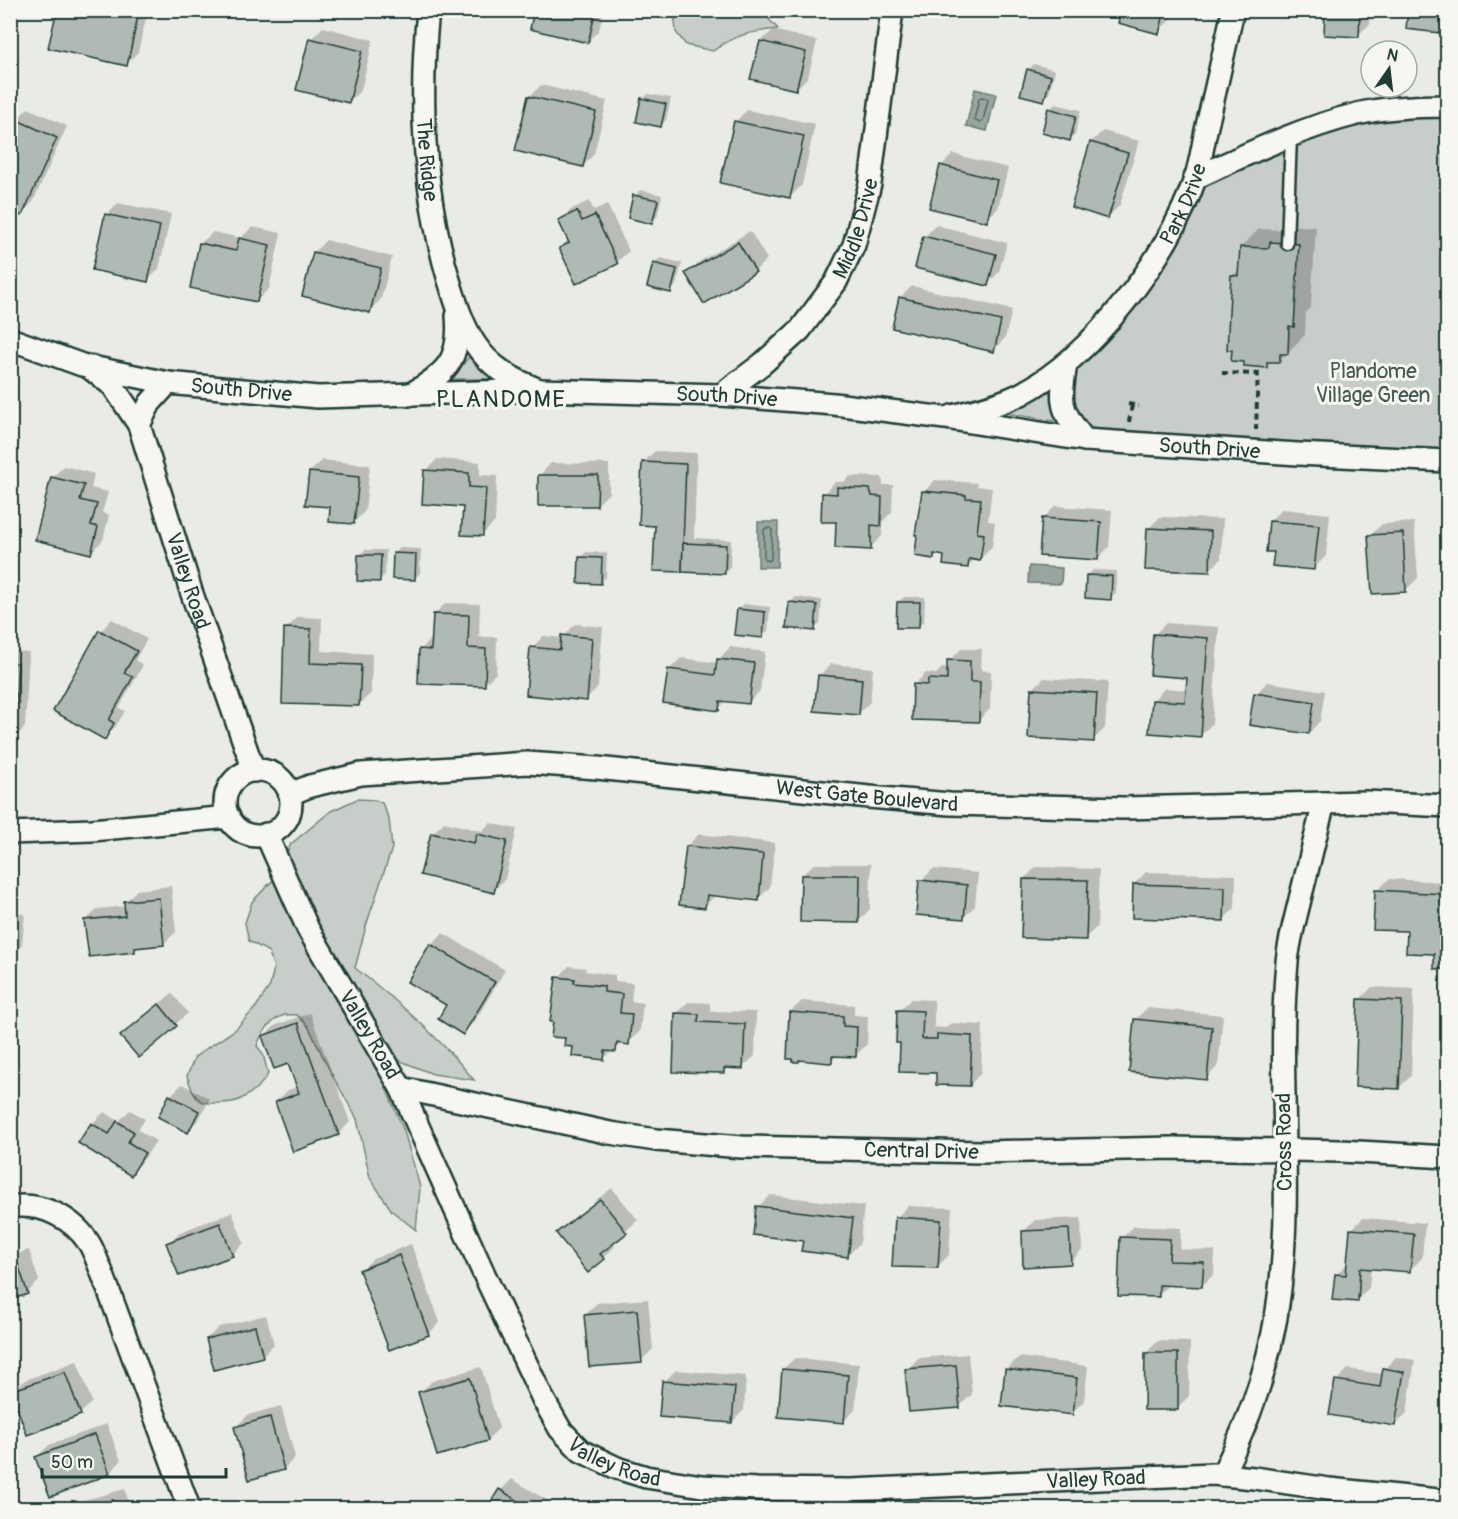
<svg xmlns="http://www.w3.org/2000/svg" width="1458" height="1519" viewBox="0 0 1458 1519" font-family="Pangolin,sans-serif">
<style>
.green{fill:#c7cec9;stroke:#73867e;stroke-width:1.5}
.water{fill:#99a6a0;stroke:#687c75;stroke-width:1.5}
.shadow{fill:#0003}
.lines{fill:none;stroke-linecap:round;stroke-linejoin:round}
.shore{stroke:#50675f;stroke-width:1.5}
.building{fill:#b0bab5;stroke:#1f3d34;stroke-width:1.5}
.service-casing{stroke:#1f3d34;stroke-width:15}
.minor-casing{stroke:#1f3d34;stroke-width:26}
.path{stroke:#1f3d34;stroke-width:4;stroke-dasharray:6 4.5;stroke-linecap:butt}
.service{stroke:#f6f6f2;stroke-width:10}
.minor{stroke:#f6f6f2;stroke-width:21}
.labels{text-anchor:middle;stroke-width:6;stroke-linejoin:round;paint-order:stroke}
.street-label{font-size:21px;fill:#1f3d34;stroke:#f6f6f2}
.park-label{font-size:21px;fill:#415a52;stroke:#f6f6f2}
.quarter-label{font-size:24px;letter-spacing:1.5px;fill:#1f3d34;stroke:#f6f6f2}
</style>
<rect width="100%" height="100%" fill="#e9ebe7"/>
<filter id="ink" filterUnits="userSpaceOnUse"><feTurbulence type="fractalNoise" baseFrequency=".0167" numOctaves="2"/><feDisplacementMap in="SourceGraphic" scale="12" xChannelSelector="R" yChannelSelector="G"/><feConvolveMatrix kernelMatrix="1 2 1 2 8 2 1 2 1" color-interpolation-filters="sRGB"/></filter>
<g filter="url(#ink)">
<g class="green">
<path d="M674 11H761L778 29C750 32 736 34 713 51L686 45 676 32Z"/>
<path d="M1447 106V461L1085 440 1063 385 1195 178 1291 136Z"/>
<path d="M471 357 490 376 489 379H452L468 358Z"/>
<path d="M1050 389 1054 390 1056 418 1054 421 1006 413 1007 410 1027 403Z"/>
<path d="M357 799 375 800 382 803 389 819 392 848 366 926 355 968C398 1001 440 1038 474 1080L433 1074 391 1057 386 1088 404 1131 420 1187 416 1230 392 1211 370 1178 357 1119 330 1071 308 1026 297 1015C293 1015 286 1014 282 1016 271 1020 260 1035 257 1046L263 1054 268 1074C262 1085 250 1095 239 1100 233 1103 207 1105 201 1101 193 1097 190 1084 187 1076L195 1057 207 1048 235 1030 256 1007 270 986 274 968 269 952 249 941 245 923 252 902 273 880 291 844 331 811Z"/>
</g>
<g class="water">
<path d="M975 89 996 94 987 131 966 126Z"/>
<path d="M758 522H778L777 567H758Z"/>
<path d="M1029 566 1062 568 1061 584 1028 583Z"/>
</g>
<g class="shadow">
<path d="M58 10H148L138 52 127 64Z"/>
<path d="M339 10H358L355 13Z"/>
<path d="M536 10H604L599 30 588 41Z"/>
<path d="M1123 10H1173L1170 20 1158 32Z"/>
<path d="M1326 10H1371L1370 24 1358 35Z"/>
<path d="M323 27 373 40 361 90 349 102 311 39Z"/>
<path d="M773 30 817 41 808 77 796 89 761 41Z"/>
<path d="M1034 64 1055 70 1049 94 1043 100 1028 70Z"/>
<path d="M541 85 607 101 594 154 583 166 529 97Z"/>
<path d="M648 94 671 98 666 120 660 126 643 99Z"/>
<path d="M1055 104 1081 110 1075 134 1069 139 1050 109Z"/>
<path d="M28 108 67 126 33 202 21 214 16 120Z"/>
<path d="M747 110 815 124 802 185 790 197 735 122Z"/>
<path d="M1103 131 1139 141 1120 205 1108 217 1091 142Z"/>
<path d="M953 154 1008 168 998 208 986 220 941 166Z"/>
<path d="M640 190 662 195 657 217 652 222 635 196Z"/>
<path d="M589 201 594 210 607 204 629 251 617 262 560 248 569 239 560 220 572 209Z"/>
<path d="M118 203 171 214 159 269 147 281 106 215Z"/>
<path d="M936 225 1007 243 999 272 988 284 924 237Z"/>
<path d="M1289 225 1316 227 1311 307 1306 312 1305 335 1279 361 1272 360 1266 366 1233 276 1240 269 1241 247 1259 229 1283 230Z"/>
<path d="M252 227 281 233 269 289 257 300 201 243 213 232 241 238Z"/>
<path d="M750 231 767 259 755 271 705 302 687 274 699 262Z"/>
<path d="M326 240 392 257 381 299 369 311 304 295 314 252Z"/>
<path d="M660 258 682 263 676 285 671 291 654 263Z"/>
<path d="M912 286 1012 310 1005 338 994 350 900 298Z"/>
<path d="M10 437 20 443 10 458Z"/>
<path d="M655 451 697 453 694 538 731 540 730 567 725 573 655 570 657 524 643 463Z"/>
<path d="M437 459 480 462V475L497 476 495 522 483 534 464 505 426 471Z"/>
<path d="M322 460 370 465 365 511 353 523 332 506 310 472Z"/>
<path d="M551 463 609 464V493L597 505 540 475Z"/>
<path d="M64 466 94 474 91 488 108 492 102 513 109 515 103 540 91 552 52 478Z"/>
<path d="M850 476 882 477 883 485H893L892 512 882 522V536L870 548 837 521 823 494 835 482H844Z"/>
<path d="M935 480 977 483V486L992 488 988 521 995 522 992 547 980 559H975L967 567 946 554 937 553 933 557 924 492Z"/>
<path d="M1055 506 1112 510 1109 547 1097 559 1044 518Z"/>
<path d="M1282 509 1330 514 1326 556 1314 568 1275 551 1270 521Z"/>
<path d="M1160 517 1223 519 1221 559 1209 571 1148 529Z"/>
<path d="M1414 522 1418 578 1406 590 1370 536 1382 524Z"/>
<path d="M400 548 421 549 420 573 414 579 394 554Z"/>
<path d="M365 550H386L385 575 379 580 359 555Z"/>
<path d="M586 552 607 553 606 577 600 583 581 558Z"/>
<path d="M1093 570 1117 571 1116 593 1110 598 1087 576Z"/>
<path d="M796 597 822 600 820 624 814 629 790 603Z"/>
<path d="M904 597H925L924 621 918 627 898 602Z"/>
<path d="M446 603 480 604 479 637H497L496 673 484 685 420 650 432 638 434 614Z"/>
<path d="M744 604 770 607 768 631 762 636 738 610Z"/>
<path d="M298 617 322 618 321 651 372 654 371 693 359 705 284 702 286 629Z"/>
<path d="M112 619 147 639 135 660 143 665 119 708 125 711 116 726 104 738 101 631Z"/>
<path d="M1166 623 1219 627 1212 724 1200 736 1153 700 1165 688 1187 690 1188 677 1154 635Z"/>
<path d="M575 624 603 627 598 687 586 699 532 648 543 636 563 638Z"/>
<path d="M730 647 765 652 760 691 748 703 727 700 718 709 669 670 681 658 718 663 719 659Z"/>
<path d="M961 649H982L981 670 991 671 990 709 978 721 914 685 926 673 936 674 942 668H949V661Z"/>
<path d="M10 651 29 652 25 727 14 739H10Z"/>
<path d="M831 664 873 668 870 702 858 714 819 676Z"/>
<path d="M1044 678 1108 682 1105 728 1093 740 1032 690Z"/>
<path d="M1267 682 1325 691 1320 721 1309 733 1256 694Z"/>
<path d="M444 822 482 831 490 823 517 829 505 879 493 891 432 834Z"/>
<path d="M699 834 775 843 770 887 758 899 716 895 705 906 687 846Z"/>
<path d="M814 864H871L870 909 859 921 802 875Z"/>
<path d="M1036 867 1099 869 1097 927 1085 938 1024 879Z"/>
<path d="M933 869 978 873 975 906 963 918 921 881Z"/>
<path d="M1146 872 1236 875 1235 908 1223 920 1134 884Z"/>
<path d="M1389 879 1448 882V968L1436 953 1408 930 1377 891Z"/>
<path d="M171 886 176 932 164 943 139 946 134 951 86 920 98 909 126 906 125 902 137 890Z"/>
<path d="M10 912 25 914 22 945 10 957Z"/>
<path d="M443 933 505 970 475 1021 463 1033 448 1005 431 945Z"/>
<path d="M569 966 586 968 585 971 615 975V981L633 983 631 1001 643 1003 640 1031 628 1043H623L604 1058 575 1046 558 978Z"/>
<path d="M1372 987 1414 989 1411 1076 1399 1088 1360 999Z"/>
<path d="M172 993 188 1013 139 1056 122 1036Z"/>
<path d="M911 999 934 1000V1027L946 1028 951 1023 983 1025 981 1073 970 1085 902 1041 899 1011Z"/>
<path d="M802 1001 854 1005V1015L868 1016 867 1044 855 1056 837 1055 832 1060 801 1058 799 1060 794 1057 790 1012Z"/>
<path d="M688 1002 710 1003V1011L756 1012 755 1056 743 1067H728L724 1072 676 1014Z"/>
<path d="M1147 1008 1223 1015 1218 1066 1206 1078 1135 1020Z"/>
<path d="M310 1013 350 1122 338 1134 276 1102 288 1090 298 1087 289 1062 264 1036 276 1025Z"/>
<path d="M182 1084 210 1099 199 1119 187 1131 170 1096Z"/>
<path d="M130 1110 145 1119 138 1130 156 1141 142 1162 130 1174 92 1124 104 1112 119 1121Z"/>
<path d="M10 1111 16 1125 10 1130Z"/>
<path d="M612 1188 638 1220 612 1243 615 1246 604 1258 558 1233 570 1221Z"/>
<path d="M770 1195 864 1206 860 1243 848 1255 804 1239 758 1207Z"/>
<path d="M908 1206 952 1208 949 1255 937 1267 897 1217Z"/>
<path d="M232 1212 244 1243 232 1255 168 1243 180 1232Z"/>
<path d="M1081 1218 1082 1250 1070 1262 1023 1232 1035 1220Z"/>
<path d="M1363 1218 1425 1223 1422 1258 1410 1270 1371 1267 1369 1288 1357 1300 1336 1275 1348 1263 1351 1230Z"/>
<path d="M1134 1226 1181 1228 1180 1249 1215 1251 1214 1274 1202 1286 1169 1284 1158 1296 1122 1238Z"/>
<path d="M411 1244 440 1322 428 1334 361 1270 373 1259Z"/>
<path d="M29 1250 39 1281 27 1293 10 1299V1256Z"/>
<path d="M648 1299 653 1349 641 1361 585 1315 597 1303Z"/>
<path d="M266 1315 274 1344 262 1356 207 1339 219 1327Z"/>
<path d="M1158 1341 1190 1342 1189 1396 1177 1408 1146 1353Z"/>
<path d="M968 1354 972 1394 960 1406 907 1370 918 1358Z"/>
<path d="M1019 1357 1088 1366 1084 1401 1072 1413 1007 1369Z"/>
<path d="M1396 1357 1415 1360 1407 1413 1395 1424 1337 1380 1348 1369 1383 1374 1384 1369Z"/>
<path d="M795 1358 859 1364 855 1410 843 1422 783 1369Z"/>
<path d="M77 1361 92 1402 80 1414 13 1392 25 1380Z"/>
<path d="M481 1367 499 1428 487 1440 420 1393 432 1381Z"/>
<path d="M676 1370 746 1376 744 1410 732 1422 664 1382Z"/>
<path d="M281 1406 295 1457 284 1469 236 1427 248 1415Z"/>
<path d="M107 1424 121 1461 110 1473 37 1457 49 1445Z"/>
<path d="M512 1479 560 1508H489L501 1490Z"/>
<path d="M125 1489 130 1508H68L74 1503Z"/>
</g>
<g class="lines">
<g class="shore">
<path d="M981 97 986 98 988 100 983 121 980 123 974 120 979 99Z"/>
<path d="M766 528H770L772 530 771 559 769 561 764 559V530Z"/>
</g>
</g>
<g class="building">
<path d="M57 10H112L138 16 127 66 48 48Z"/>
<path d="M534 10H596L588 43 530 29Z"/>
<path d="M1121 10H1165L1159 34 1118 23Z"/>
<path d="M1325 10H1360L1359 37 1324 35Z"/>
<path d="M1408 10H1448V34L1406 29Z"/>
<path d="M309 38 362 51 349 103 296 90Z"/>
<path d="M760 41 806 52 796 90 750 79Z"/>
<path d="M1027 69 1051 76 1044 101 1020 95Z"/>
<path d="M528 96 596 112 583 167 515 151Z"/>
<path d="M641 98 666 104 661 127 636 122Z"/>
<path d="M1048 108 1076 116 1070 141 1042 133Z"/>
<path d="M15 119 57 138 22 216 10 211V129Z"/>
<path d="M734 121 804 136 790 198 720 183Z"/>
<path d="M1090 142 1128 153 1108 219 1071 207Z"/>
<path d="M940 165 997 180 987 222 929 208Z"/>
<path d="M633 195 658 200 652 224 628 218Z"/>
<path d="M577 211 582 221 595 215 618 264 576 284 559 248 569 243 558 220Z"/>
<path d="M105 214 160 226 148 282 92 270Z"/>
<path d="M923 236 996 254 988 286 915 268Z"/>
<path d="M239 238 270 245 257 302 190 288 199 243 236 251Z"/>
<path d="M738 242 756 272 704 304 685 273Z"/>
<path d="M1270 242 1299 244 1294 327 1289 326 1288 354H1280V362H1267V368L1244 366V362L1231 361 1232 350H1227L1231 275 1238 276 1240 247 1269 248Z"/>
<path d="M313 252 381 268 370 313 302 296Z"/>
<path d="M653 263 677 269 671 293 647 287Z"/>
<path d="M899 297 1001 321 994 352 892 328Z"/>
<path d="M642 462 686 464 682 572 653 571 655 526 639 525Z"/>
<path d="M424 470 469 473V487L486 488 483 536 461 535 463 507 422 504Z"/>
<path d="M309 472 359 477 354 524 329 522 330 507 305 505Z"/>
<path d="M538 475H598L597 506H538Z"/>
<path d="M51 477 84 485 80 500 97 504 91 525 98 527 91 554 35 540Z"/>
<path d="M837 487 870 489 872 496 882 497 881 526 871 525V550L835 548 836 522H821L822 493 837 494Z"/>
<path d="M922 491 966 495V498L981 499 977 533 984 534 980 561 969 559 968 568 943 565 944 556 934 554V559L915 556 917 535H915Z"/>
<path d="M1042 518 1101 522 1098 560 1039 556Z"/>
<path d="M1269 521 1319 525 1314 570 1272 566 1274 552H1266Z"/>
<path d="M1147 528 1211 531 1210 572 1145 570Z"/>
<path d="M1403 533 1406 592 1372 594 1368 535Z"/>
<path d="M683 543 726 545 725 574 682 572Z"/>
<path d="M393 553 416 554 415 580 392 579Z"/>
<path d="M358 555H381L380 582 357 581Z"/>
<path d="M579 557 602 558 601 584 578 583Z"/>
<path d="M1086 575 1112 576 1111 600 1085 598Z"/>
<path d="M789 602 817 605 815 631 786 628Z"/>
<path d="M897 602H920L919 628H896Z"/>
<path d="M737 609 765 612 763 638 734 635Z"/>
<path d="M433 614 469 615 468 648 486 649 485 686 418 684 419 649 431 650Z"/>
<path d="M284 628 311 629 310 663 361 665 359 706 282 704Z"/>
<path d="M99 630 137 651 124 673 133 677 109 720 114 723 105 740 53 711Z"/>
<path d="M1153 634 1208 638 1201 737 1149 733 1152 700 1185 702 1187 678 1150 675Z"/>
<path d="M561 635 592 638 587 701 526 695 530 647 560 650Z"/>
<path d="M717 659 754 663 749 704 720 701 719 711 663 703 668 669 715 675Z"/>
<path d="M947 660 970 661V682H980L979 722 912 720 913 684 928 685V679L947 680Z"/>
<path d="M10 663H18L14 740H10Z"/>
<path d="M818 675 862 679 859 715 814 711Z"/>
<path d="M1031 689 1097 693 1094 742 1028 738Z"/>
<path d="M1254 693 1314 702 1309 734 1249 725Z"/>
<path d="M431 833 474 843 477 834 507 841 494 893 420 875Z"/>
<path d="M686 846 763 854 759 901 707 895 705 908 679 905Z"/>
<path d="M801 875H860L859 923 800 922Z"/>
<path d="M1023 879 1088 880 1086 940 1021 938Z"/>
<path d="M919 880 967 885 964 919 916 915Z"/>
<path d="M1133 884 1225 887 1224 921 1132 918Z"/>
<path d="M1375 890 1444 894 1442 941H1448V969H1434V954L1406 953 1407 931 1373 930Z"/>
<path d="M159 898 164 945 135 948V952L89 957 84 920 125 916 124 901Z"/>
<path d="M10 925H14L11 959H10Z"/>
<path d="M430 944 495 982 463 1035 438 1019 446 1005 407 982Z"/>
<path d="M556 977 575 979 574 983 604 986V992L622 994 620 1013 632 1014 629 1045 617 1043 616 1052 605 1051 604 1060 572 1056 573 1047 564 1046 565 1038 551 1037 553 1022H550Z"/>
<path d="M1358 999 1402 1001 1399 1089 1355 1087Z"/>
<path d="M159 1004 177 1026 139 1058 120 1036Z"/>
<path d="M897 1010 923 1011 922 1039H937V1034L972 1036 970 1086 936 1085V1073L899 1072 900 1043H896Z"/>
<path d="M789 1012 843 1016V1026L857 1027 856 1057 832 1056V1062L830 1063 799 1060V1062H793V1059H787Z"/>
<path d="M675 1013 699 1014 698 1022 745 1024 743 1069 724 1068V1073L673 1072Z"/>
<path d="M1134 1019 1212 1027 1207 1080 1129 1072Z"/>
<path d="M298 1023 339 1135 293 1152 275 1102 299 1093 288 1064 274 1069 262 1036Z"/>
<path d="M169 1095 199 1111 188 1133 158 1117Z"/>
<path d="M117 1121 134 1132 128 1142 145 1153 131 1176 78 1143 91 1123 109 1134Z"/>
<path d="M600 1199 627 1233 600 1254 605 1259 588 1273 556 1233Z"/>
<path d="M756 1206 853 1218 848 1257 801 1251 803 1241 753 1235Z"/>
<path d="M895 1217 941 1220 938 1268 892 1267Z"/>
<path d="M220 1223 233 1256 179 1276 166 1243Z"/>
<path d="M1069 1229 1071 1264 1023 1267 1022 1231Z"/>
<path d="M1350 1229 1414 1234 1410 1272 1360 1268 1358 1302 1332 1300 1335 1274 1346 1275Z"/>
<path d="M1120 1237 1170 1239 1169 1261 1204 1262 1202 1287 1159 1285V1297L1118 1296Z"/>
<path d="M399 1255 429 1335 389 1350 359 1270Z"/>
<path d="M17 1261 28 1294 10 1300V1263Z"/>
<path d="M637 1310 642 1363 589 1367 584 1315Z"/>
<path d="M255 1326 263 1357 214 1370 206 1339Z"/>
<path d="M1448 1343V1364L1440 1360Z"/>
<path d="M1145 1353H1178V1410H1144Z"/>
<path d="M956 1365 960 1408 909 1412 905 1369Z"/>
<path d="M1383 1368 1404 1372 1395 1426 1329 1415 1335 1380 1380 1387Z"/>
<path d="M782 1369 848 1375 844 1423 778 1417Z"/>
<path d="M1005 1369 1077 1378 1073 1415 1001 1406Z"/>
<path d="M65 1372 81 1415 27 1435 11 1391Z"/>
<path d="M470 1378 488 1441 437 1456 418 1392Z"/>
<path d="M662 1381 735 1387 732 1423 659 1417Z"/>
<path d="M270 1417 284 1470 249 1480 234 1427Z"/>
<path d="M95 1434 110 1474 50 1497 35 1457Z"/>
<path d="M499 1489 530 1508H487Z"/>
<path d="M113 1500 116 1508H81Z"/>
</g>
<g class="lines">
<defs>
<path id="service" d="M1287 244 1291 136"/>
<g id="minor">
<path id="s1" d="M428 10C419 100 423 191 448 277 455 300 462 324 475 344 490 367 512 379 537 389"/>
<path d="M1195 178C1247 154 1301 128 1357 114 1386 107 1417 106 1448 106"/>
<path id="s2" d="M10 339 82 365 168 383 318 397 539 390 721 395 834 404 945 418 1085 440 1298 454 1448 461"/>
<path d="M1066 364C1060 402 1059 410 1085 440"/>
<path id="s3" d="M91 369 113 386 139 425 191 591 254 771"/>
<path d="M409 395C446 374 461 360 457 316"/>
<path id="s4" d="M721 395 762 364 800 330 836 282 854 245 870 184 892 10"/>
<path id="s5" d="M952 416C975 410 999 405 1021 394 1093 356 1169 256 1195 179 1201 162 1203 143 1207 126 1216 87 1225 49 1233 10"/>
<path d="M139 425 150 403 168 383"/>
<circle cx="258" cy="803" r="33"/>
<path id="s6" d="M290 794 310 786 361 774 527 763 597 768 869 797 950 804 1124 808 1366 802 1448 806"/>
<path d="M10 833 92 830 229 817"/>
<path id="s7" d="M266 834 308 929 401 1088 484 1274 543 1399 560 1429 581 1451 617 1468 646 1477 702 1486 757 1489 851 1490 1213 1474 1254 1478 1329 1489 1448 1501"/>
<path id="s8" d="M401 1088 610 1133 656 1140 742 1147 982 1152 1174 1148 1341 1151 1448 1157"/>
<path d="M10 1207C41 1202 72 1217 89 1243 94 1251 97 1261 101 1270L189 1508"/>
<path d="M1222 1475C1251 1418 1273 1353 1280 1289 1293 1181 1277 1071 1287 962 1289 940 1296 917 1301 895 1309 864 1316 833 1324 803"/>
</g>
</defs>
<use href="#service" class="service-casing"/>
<use href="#minor" class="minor-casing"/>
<g class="path">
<path d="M1222 373 1258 374"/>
<path d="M1128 404 1139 406"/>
<path d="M1129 422 1132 405"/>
<path d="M1256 430 1258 367"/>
</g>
<use href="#service" class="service"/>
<use href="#minor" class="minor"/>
</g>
</g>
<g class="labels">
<g class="street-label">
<text dy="7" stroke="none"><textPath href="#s1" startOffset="150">The Ridge</textPath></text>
<text dy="7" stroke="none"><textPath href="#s5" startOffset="327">Park Drive</textPath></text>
<text dy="7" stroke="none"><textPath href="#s4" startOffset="220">Middle Drive</textPath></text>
<text dy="7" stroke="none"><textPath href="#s2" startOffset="238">South Drive</textPath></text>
<text dy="7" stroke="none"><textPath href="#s2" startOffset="724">South Drive</textPath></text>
<text dy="7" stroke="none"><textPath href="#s2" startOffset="1210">South Drive</textPath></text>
<text dy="7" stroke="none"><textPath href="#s3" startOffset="238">Valley Road</textPath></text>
<text dy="7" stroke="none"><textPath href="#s6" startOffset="582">West Gate Boulevard</textPath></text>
<text dy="7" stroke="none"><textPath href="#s7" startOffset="226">Valley Road</textPath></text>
<text transform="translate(1284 1142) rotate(-91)" y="7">Cross Road</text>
<text dy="7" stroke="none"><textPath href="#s8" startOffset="526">Central Drive</textPath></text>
<text dy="7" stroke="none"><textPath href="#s7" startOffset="730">Valley Road</textPath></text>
<text dy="7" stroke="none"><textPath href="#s7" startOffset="1216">Valley Road</textPath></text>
</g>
<g class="park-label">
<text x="1373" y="378">Plandome<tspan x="1373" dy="24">Village Green</tspan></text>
</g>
<g class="quarter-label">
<text x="501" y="407">PLANDOME</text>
</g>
</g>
<rect width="1458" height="1519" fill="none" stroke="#f6f6f2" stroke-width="36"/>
<rect x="18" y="18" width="1422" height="1483" fill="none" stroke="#1f3d34" stroke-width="2" filter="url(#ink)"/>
<g transform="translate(1389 69) rotate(14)"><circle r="28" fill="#f6f6f2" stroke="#a0aca6" stroke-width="1.5"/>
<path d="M0-4.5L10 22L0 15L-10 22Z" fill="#1f3d34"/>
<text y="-9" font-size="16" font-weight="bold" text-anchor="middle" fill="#1f3d34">N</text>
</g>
<path d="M42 1468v9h184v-9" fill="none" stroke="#1f3d34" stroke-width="3"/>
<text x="51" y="1468" font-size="18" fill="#1f3d34" stroke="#f6f6f2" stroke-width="4.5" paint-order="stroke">50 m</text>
</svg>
